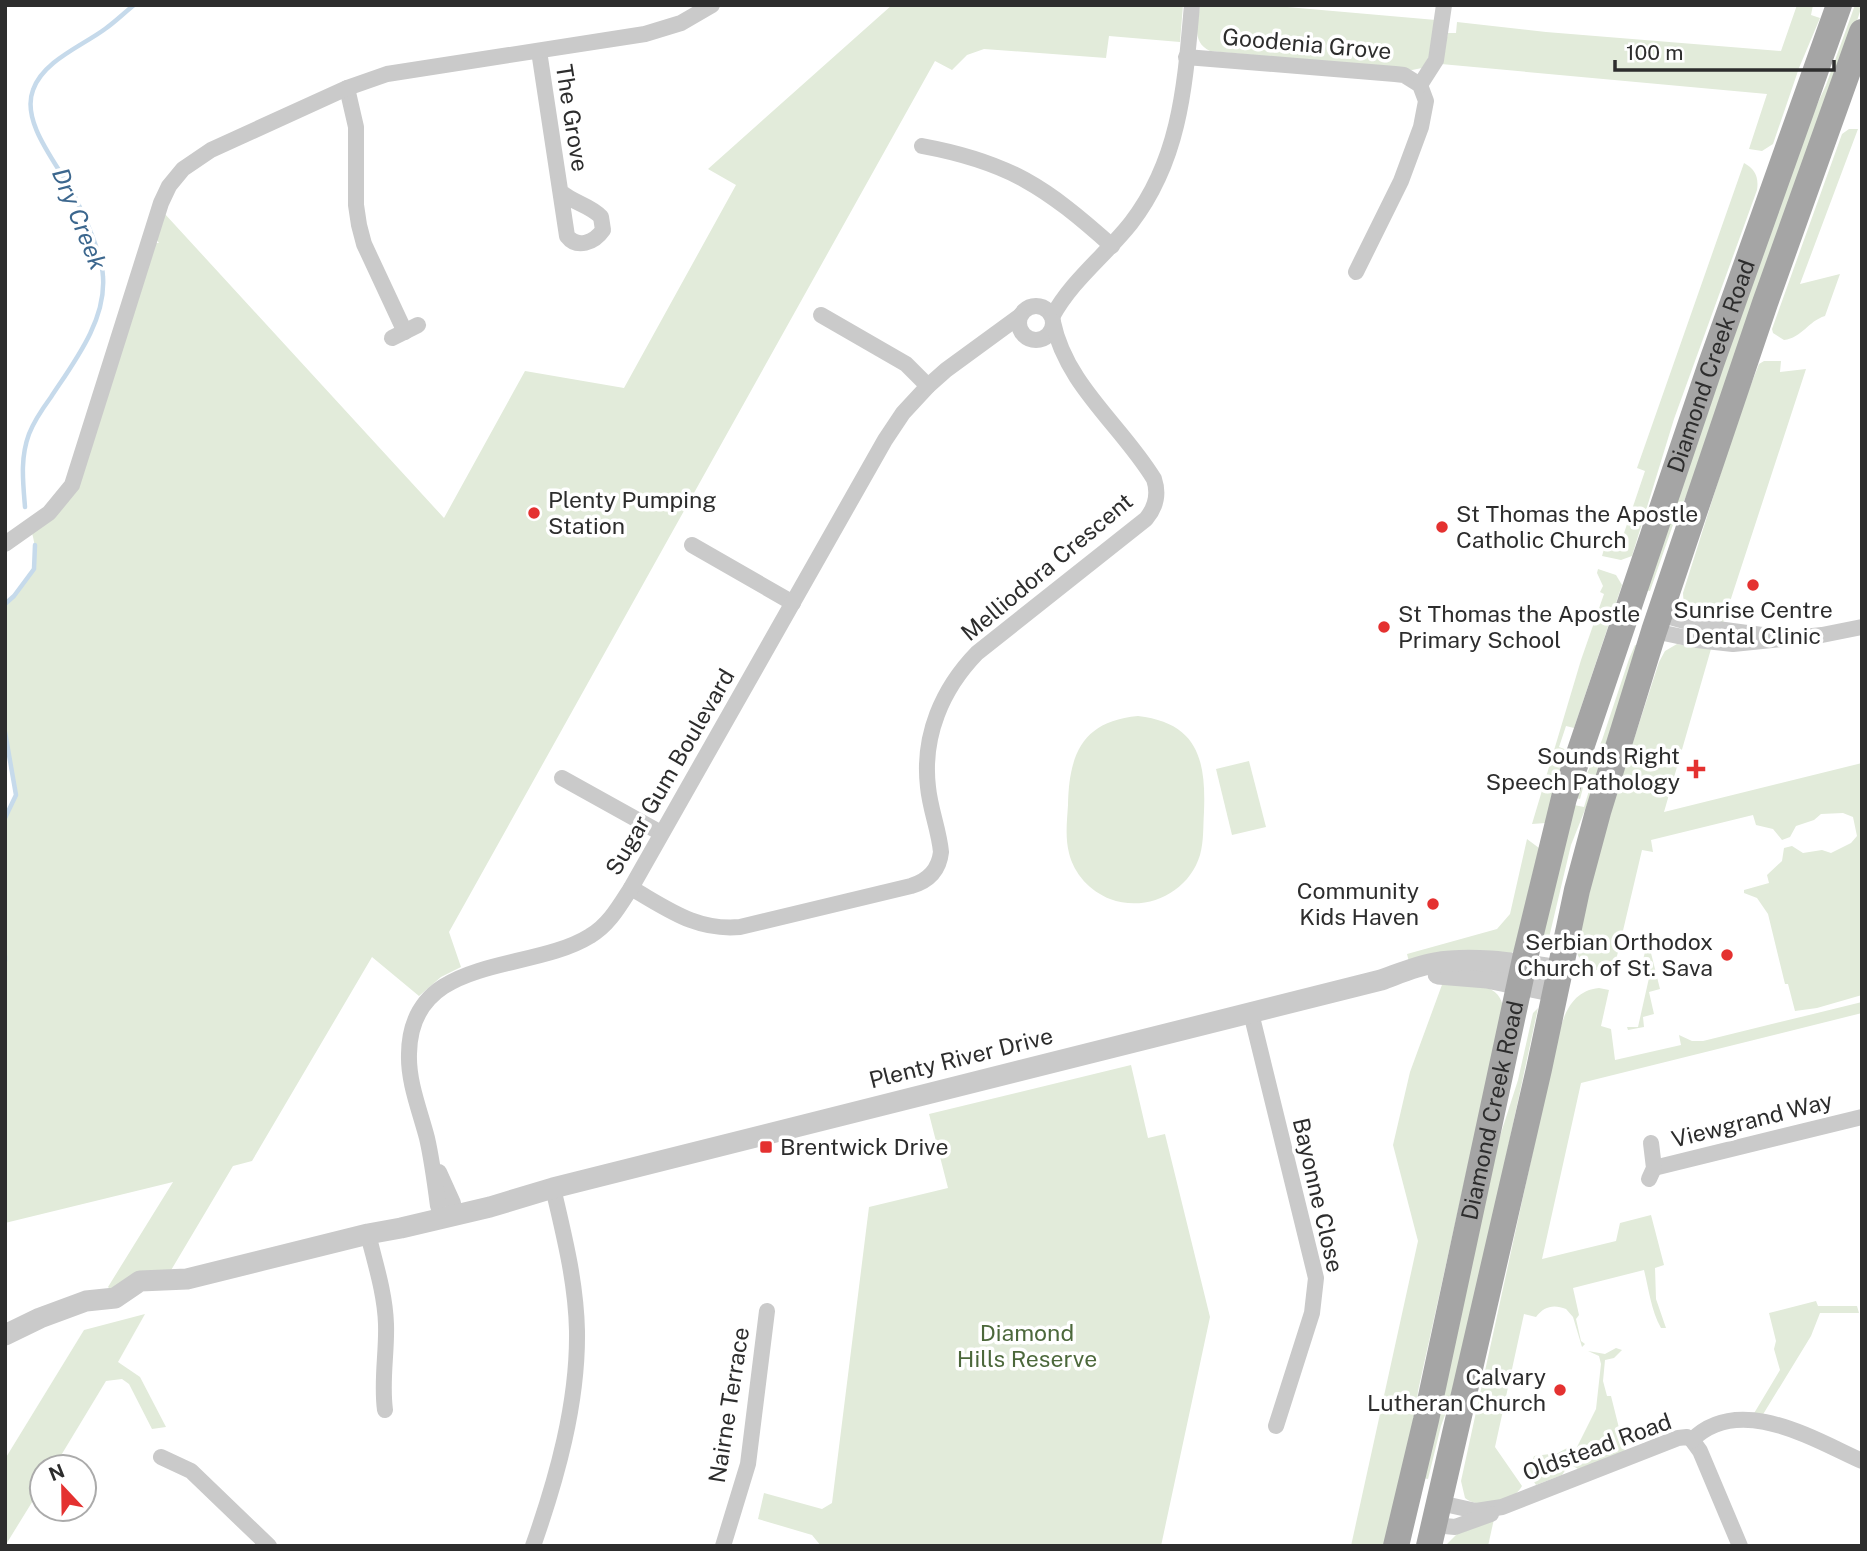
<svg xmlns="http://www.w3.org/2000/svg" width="1867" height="1551" viewBox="0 0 1867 1551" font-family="'Public Sans',sans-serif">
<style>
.green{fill:#e2ebda}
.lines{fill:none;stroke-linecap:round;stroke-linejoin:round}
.stream{stroke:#c6daeb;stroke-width:4.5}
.minor{stroke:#cacaca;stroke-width:16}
.tertiary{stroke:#cacaca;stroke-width:21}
.primary{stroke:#a5a5a5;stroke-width:26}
.poi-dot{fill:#e43130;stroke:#fff;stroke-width:2.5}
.labels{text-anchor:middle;stroke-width:7;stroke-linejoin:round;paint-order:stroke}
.street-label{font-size:23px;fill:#2d2d2d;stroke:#fff}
.poi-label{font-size:23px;fill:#2d2d2d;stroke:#fff;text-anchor:start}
.park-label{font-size:23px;fill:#4c683b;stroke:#fff}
.water-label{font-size:24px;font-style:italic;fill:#3c678e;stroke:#fff}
</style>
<rect width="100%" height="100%" fill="#fff"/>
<g class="green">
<path d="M892 5H1183L1180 42 1109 36 1106 58 984 49 967 55 952 70 935 61 449 932 461 967 441 977 419 996 372 957 252 1161 233 1166 167 1277 112 1291 108 1287 173 1182 5 1223V818L16 795 5 732V604C28 583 41 564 32 533L58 512 156 243H159L155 238 164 213 444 518 525 371 624 388 736 185 708 169Z"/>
<path d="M1200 5H1263L1436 20 1432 52 1422 68 1412 70 1210 51C1191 42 1198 23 1200 5Z"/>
<path d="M1797 5H1813L1811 15 1820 18 1799 68 1773 144 1762 151 1749 149 1767 94 1441 64 1448 33H1456L1457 22 1546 32 1781 51Z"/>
<path d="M1855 5H1862L1848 50 1699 470 1675 519 1650 591 1644 590 1805 131 1826 85Z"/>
<path d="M1849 129H1858L1800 284 1840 274 1825 316C1808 321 1802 338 1784 340L1773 333 1772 329 1842 134Z"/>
<path d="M1744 163C1755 169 1759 177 1757 190L1674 419 1632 556 1621 560 1602 556 1604 549 1617 544 1620 535 1623 536 1645 471 1637 468Z"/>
<path d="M1764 361H1781L1780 372 1806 369 1723 623 1697 618 1684 610 1683 593 1739 415 1759 364Z"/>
<path d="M1598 569 1616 575 1622 585 1574 728 1566 726 1559 747 1567 750 1546 823 1532 824 1581 660 1604 594 1600 592 1603 586 1597 573Z"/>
<path d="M1677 644 1711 649 1664 812 1862 763V995L1817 1008 1795 1011 1788 984H1785L1768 914 1757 898 1744 893V890L1769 883 1767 875 1782 861 1784 848 1792 846 1803 853 1822 850 1831 853 1851 843 1857 836 1853 817 1843 813 1821 814 1814 820 1796 826 1790 837 1782 840 1773 829 1756 825 1753 815 1651 840 1653 852 1642 850 1613 973C1596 971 1579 968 1576 948L1603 835 1659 662 1665 651Z"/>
<path d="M1635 645 1641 646 1597 776 1587 773 1580 799 1576 798 1602 740 1629 659Z"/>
<path d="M1138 716C1198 723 1206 760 1204 812 1203 826 1204 841 1200 855 1189 892 1147 913 1110 899 1090 891 1074 874 1069 853 1065 837 1067 821 1068 805 1069 755 1082 721 1138 716Z"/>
<path d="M1249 761 1266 827 1232 835 1216 769Z"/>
<path d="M1592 781 1596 782 1571 845 1547 946H1539L1574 805 1584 807Z"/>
<path d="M1527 839 1539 848 1514 951 1508 956 1409 962 1407 954 1497 929 1510 914Z"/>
<path d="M1648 941 1660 989 1649 992 1654 1014 1643 1017 1644 1027 1628 1030 1627 1027H1638L1649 978 1651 970 1641 967Z"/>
<path d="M1443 982C1464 984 1499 980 1503 1007L1418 1391 1415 1418 1384 1546H1351L1418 1241 1393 1145 1410 1072Z"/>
<path d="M1599 988 1609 990 1601 1026 1611 1029 1615 1060 1681 1045 1679 1035 1692 1041H1703L1862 1002V1013L1581 1083 1542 1259 1616 1241 1620 1223 1651 1215 1664 1265 1655 1268 1656 1299 1666 1328H1661C1651 1310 1649 1290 1644 1270L1573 1288 1579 1315 1576 1319 1581 1341 1585 1344 1582 1347 1573 1317 1566 1309C1554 1304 1544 1306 1536 1317L1524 1314 1495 1447 1522 1486C1513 1503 1480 1510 1465 1498L1461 1481 1555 1050C1561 1024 1567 991 1599 988Z"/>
<path d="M1538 1008 1458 1379 1441 1426 1428 1479 1422 1478 1494 1155 1518 1080 1533 1013Z"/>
<path d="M1131 1065 1148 1138 1165 1134 1210 1317 1161 1546H821L812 1535 758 1519 764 1493 822 1509 832 1503 869 1207 948 1188 929 1114Z"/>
<path d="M1816 1301 1818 1306H1857L1859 1313H1820L1811 1336 1762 1416 1753 1415 1780 1370 1774 1349 1776 1341 1769 1313Z"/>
<path d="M145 1314 118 1362 140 1377 166 1427 152 1429 129 1384 122 1379 106 1381 54 1467H42V1486L5 1546V1459L84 1330Z"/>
<path d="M1616 1348 1622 1350 1614 1358 1605 1360 1603 1381 1607 1396H1611L1625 1452 1578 1469 1573 1466 1576 1449 1596 1409 1601 1364 1599 1356 1588 1351 1605 1354Z"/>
<path d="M1567 1448 1566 1469 1562 1475 1536 1485 1525 1467 1532 1462 1534 1456 1558 1453Z"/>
<path d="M1494 1519 1488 1546H1445L1457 1534Z"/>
</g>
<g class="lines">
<g class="stream">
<path d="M25 507C23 482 20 458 29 434 34 421 43 408 51 397 74 362 106 321 103 277 102 254 85 218 75 197 61 168 20 124 33 90 43 61 82 46 105 29 115 22 124 13 134 5"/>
<path d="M5 604 14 596 34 569 35 545"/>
<path d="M5 732 16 795 5 818"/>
<path d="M5 956V961"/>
</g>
<g class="minor">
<path d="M539 51 567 236C577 249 594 243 603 230L601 217C590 205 573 203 561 192"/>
<path d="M1186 57 1395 74 1404 75 1420 85 1426 101 1421 127 1401 181 1356 272"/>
<path d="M1420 85 1436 60 1444 5"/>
<path d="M347 88 356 127V205L359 225 364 244 405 332"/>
<path d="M922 146C1009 162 1046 187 1112 246"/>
<circle cx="1036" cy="323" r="17"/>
<path d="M821 315 906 364 928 386"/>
<path d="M1052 317C1072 280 1105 256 1131 223 1181 158 1185 83 1192 5"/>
<path d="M392 338 418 325"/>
<path d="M5 544 49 513 72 485 161 203 169 186 183 169 211 150 347 88 387 74 645 34 681 23 712 5"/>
<path d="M692 545 793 603"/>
<path d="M1659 614 1710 628 1762 635"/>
<path d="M1654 631 1697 640 1733 644 1822 635 1862 627"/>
<path d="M562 778 661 833"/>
<path d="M631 888C668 909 696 931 740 927L911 886C928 881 939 870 941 852 939 830 930 809 928 787 922 736 942 689 977 653L1146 519C1156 507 1159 494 1154 479 1122 426 1066 385 1053 322"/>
<path d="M1251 1013 1316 1278 1312 1313 1276 1426"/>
<path d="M1654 1168 1862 1117"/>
<path d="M439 1172 453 1203"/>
<path d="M1649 1179 1654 1168 1651 1143"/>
<path d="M438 1206C435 1183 432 1160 427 1138 420 1111 408 1082 409 1054 410 953 529 974 590 936 609 925 620 905 631 888L885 440 903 413 928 386 946 370 1020 316"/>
<path d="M368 1234C375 1263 385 1293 386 1324 387 1353 381 1381 385 1410"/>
<path d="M1692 1440 1700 1451 1740 1546"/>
<path d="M161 1457 191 1471 269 1546"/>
<path d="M1440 1503 1476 1511 1502 1507 1678 1438 1687 1437 1692 1440C1739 1393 1813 1439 1862 1461"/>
<path d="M1434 1525 1455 1527 1491 1514"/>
<path d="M533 1546C557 1478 578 1403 577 1331 576 1282 564 1235 553 1188"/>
<path d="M723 1546 748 1464 767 1311"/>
</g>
<g class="tertiary">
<path d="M1438 974 1487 978 1556 992"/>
<path d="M5 1335 40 1318 86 1301 115 1298 140 1281 187 1279 368 1234 401 1228 490 1207 553 1188 1381 980C1398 974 1416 966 1434 963 1475 956 1519 964 1561 970"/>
</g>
<g class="primary">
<path id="s1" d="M1396 1546 1426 1420 1526 954 1564 798 1711 364 1839 5"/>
<path d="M1429 1546 1539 1069 1577 890 1598 812 1654 631 1765 303 1862 32"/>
</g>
</g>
<g class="poi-dot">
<circle cx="534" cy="513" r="7"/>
<circle cx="1442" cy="527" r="7"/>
<circle cx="1753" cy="585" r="7"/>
<circle cx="1384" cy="627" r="7"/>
<path d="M1692.5 758.5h7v7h7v7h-7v7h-7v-7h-7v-7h7z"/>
<circle cx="1433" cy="904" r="7"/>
<circle cx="1727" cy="955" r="7"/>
<rect x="759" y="1140" width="14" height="14" rx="3.5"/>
<circle cx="1560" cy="1390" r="7"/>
</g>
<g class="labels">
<g class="street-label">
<text transform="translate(1307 44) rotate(5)" y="8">Goodenia Grove</text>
<text transform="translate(572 118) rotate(81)" y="8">The Grove</text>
<text dy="8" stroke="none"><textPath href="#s1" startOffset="1223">Diamond Creek Road</textPath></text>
<text transform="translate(1047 567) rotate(-40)" y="8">Melliodora Crescent</text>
<text transform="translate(670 772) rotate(-60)" y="8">Sugar Gum Boulevard</text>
<text transform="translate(961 1058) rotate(-14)" y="8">Plenty River Drive</text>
<text dy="8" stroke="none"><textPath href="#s1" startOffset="446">Diamond Creek Road</textPath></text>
<text transform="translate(1752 1120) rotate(-14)" y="8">Viewgrand Way</text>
<text transform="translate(1318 1195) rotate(77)" y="8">Bayonne Close</text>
<text transform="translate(729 1405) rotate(-81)" y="8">Nairne Terrace</text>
<text transform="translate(1597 1447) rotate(-20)" y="8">Oldstead Road</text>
</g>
<g class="poi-label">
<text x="548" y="508">Plenty Pumping<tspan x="548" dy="26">Station</tspan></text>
<text x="1456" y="522">St Thomas the Apostle<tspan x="1456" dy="26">Catholic Church</tspan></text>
<text x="1753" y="618" text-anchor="middle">Sunrise Centre<tspan x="1753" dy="26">Dental Clinic</tspan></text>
<text x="1398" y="622">St Thomas the Apostle<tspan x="1398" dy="26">Primary School</tspan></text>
<text x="1680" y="764" text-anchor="end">Sounds Right<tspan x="1680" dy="26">Speech Pathology</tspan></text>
<text x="1419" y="899" text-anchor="end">Community<tspan x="1419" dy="26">Kids Haven</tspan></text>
<text x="1713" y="950" text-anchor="end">Serbian Orthodox<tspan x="1713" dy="26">Church of St. Sava</tspan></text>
<text x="780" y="1155">Brentwick Drive</text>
<text x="1546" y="1385" text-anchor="end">Calvary<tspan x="1546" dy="26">Lutheran Church</tspan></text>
</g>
<g class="park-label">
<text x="1027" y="1341">Diamond<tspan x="1027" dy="26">Hills Reserve</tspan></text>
</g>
<g class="water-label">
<text transform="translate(79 219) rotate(68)" y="8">Dry Creek</text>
</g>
</g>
<rect width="1867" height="1551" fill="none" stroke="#2d2d2d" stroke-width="14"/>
<g transform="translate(63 1488) rotate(338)"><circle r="33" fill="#ffffff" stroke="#ababab" stroke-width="2"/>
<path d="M0-5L12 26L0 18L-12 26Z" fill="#e43130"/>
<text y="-10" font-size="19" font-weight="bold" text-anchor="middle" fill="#2d2d2d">N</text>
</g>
<path d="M1615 60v10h219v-10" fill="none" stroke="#2d2d2d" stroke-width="3.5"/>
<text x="1626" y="60" font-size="21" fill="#2d2d2d" stroke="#ffffff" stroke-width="5" paint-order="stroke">100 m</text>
</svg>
